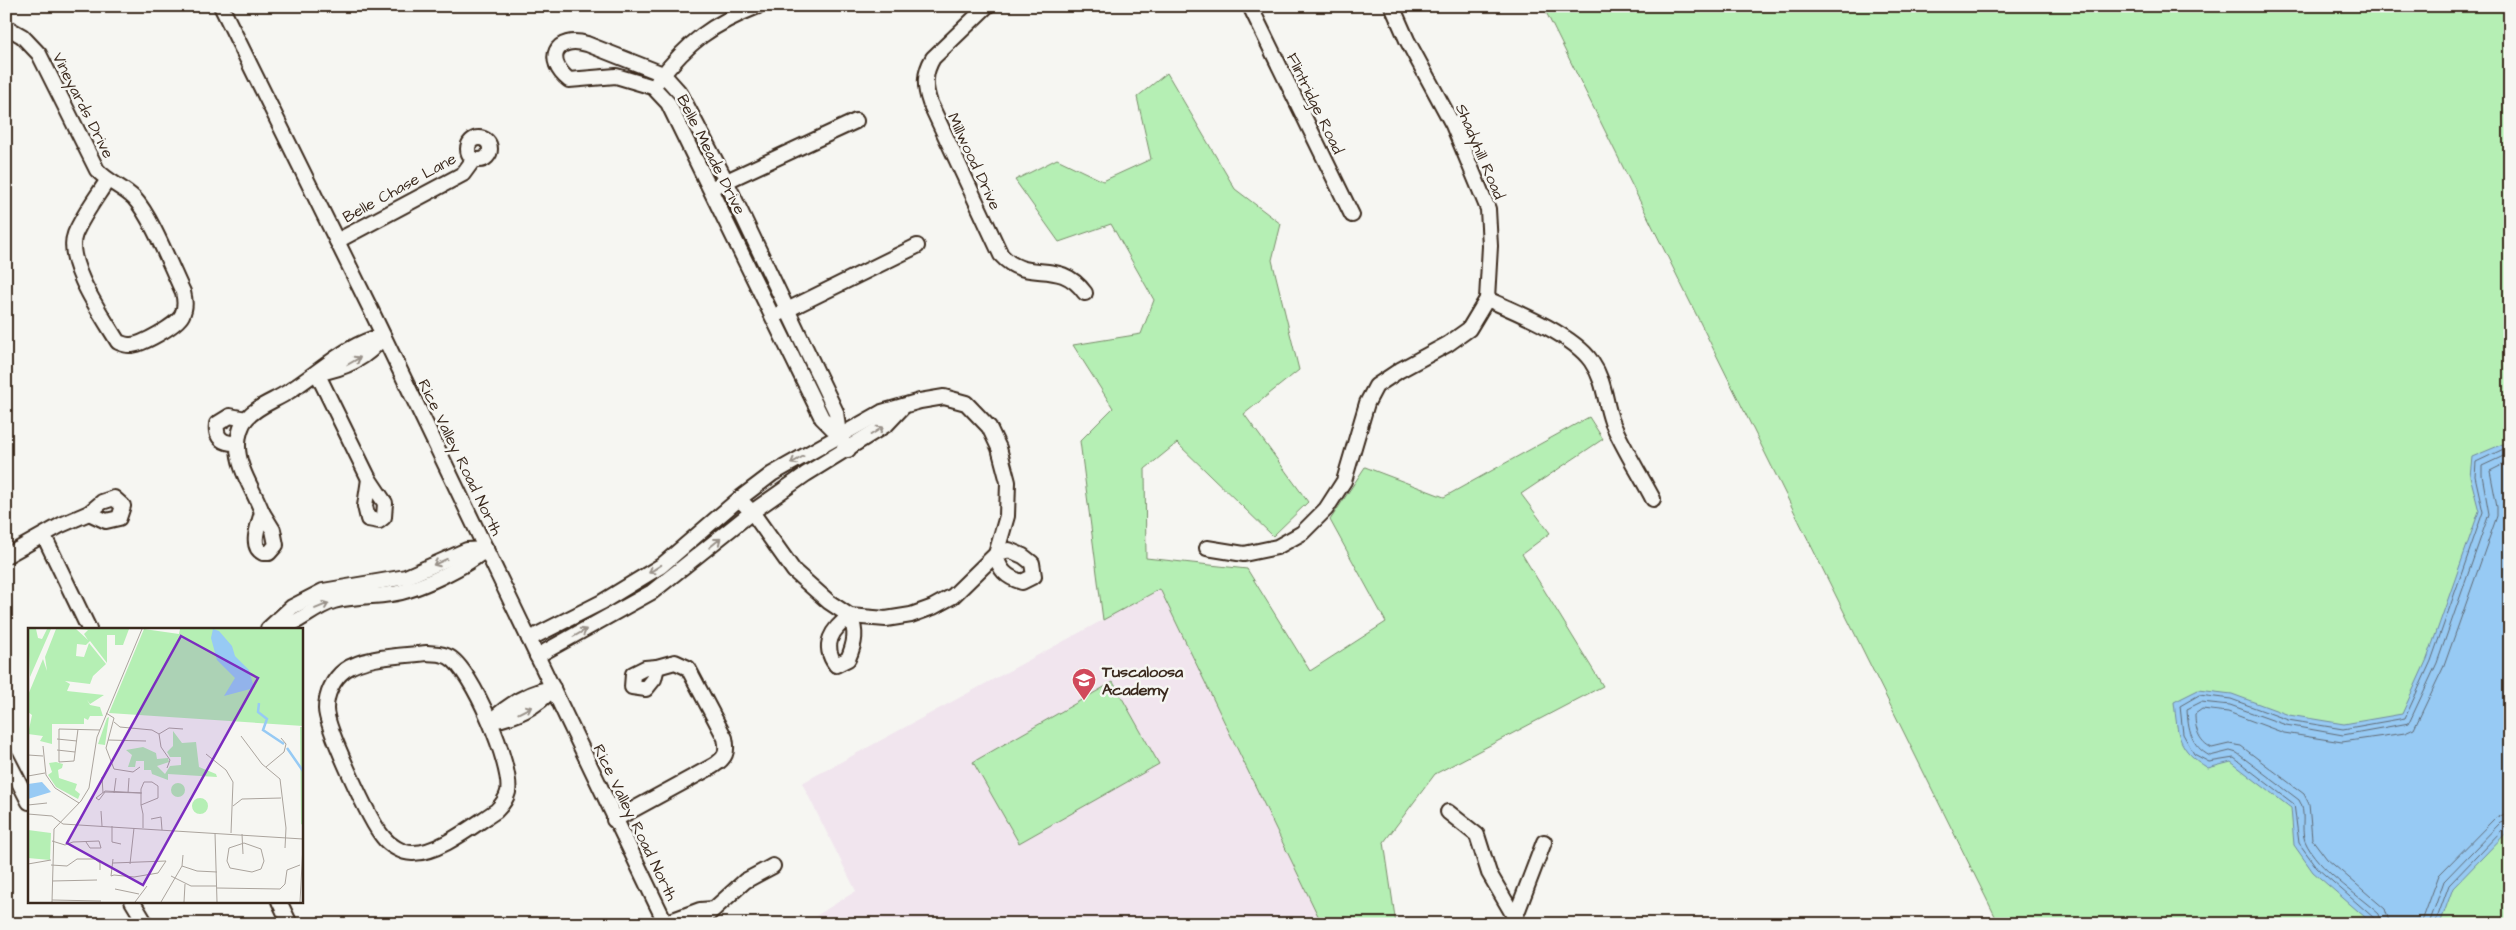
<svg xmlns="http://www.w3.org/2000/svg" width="2516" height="930" viewBox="0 0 2516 930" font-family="'Architects Daughter',sans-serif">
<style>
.built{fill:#f1e5ee}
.green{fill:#b5efb4;stroke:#788c69}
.water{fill:#97caf4;stroke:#728a9e}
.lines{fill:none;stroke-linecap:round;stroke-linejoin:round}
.shore{stroke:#606a74;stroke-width:1}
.minor-casing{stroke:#3b2a1e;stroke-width:18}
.minor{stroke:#f6f6f2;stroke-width:14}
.oneway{stroke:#989088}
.labels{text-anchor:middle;stroke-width:5;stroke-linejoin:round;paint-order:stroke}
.street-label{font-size:16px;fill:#3b2a1e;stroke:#f6f6f2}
.poi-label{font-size:16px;font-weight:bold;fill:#3b2a1e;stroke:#f6f6f2;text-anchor:start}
.inset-river{fill:none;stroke:#97caf4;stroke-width:2.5}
.inset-road{fill:none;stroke:#aba49d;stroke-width:1}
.view{fill:#7b2cbf;fill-opacity:0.15;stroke:#7b2cbf;stroke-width:2.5}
.inset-edge{fill:none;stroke:#3b2a1e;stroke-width:2.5}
</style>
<rect width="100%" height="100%" fill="#f6f6f2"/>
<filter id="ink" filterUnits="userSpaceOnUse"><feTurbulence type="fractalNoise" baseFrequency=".02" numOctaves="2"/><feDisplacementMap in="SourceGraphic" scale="10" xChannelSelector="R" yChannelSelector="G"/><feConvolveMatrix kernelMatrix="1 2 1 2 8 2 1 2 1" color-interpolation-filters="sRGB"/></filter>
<g filter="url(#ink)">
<path class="built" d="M1160 589 1322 924H803L856 891 802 783Z"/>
<g class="green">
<path d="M1543 6H2510V924H1999Z"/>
<path d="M1167 73 1235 189 1281 224 1272 260 1299 370 1244 414 1308 502 1273 536 1177 443 1145 469 1146 558 1247 569 1310 671 1386 622 1330 520 1365 467 1444 497 1589 417 1603 439 1521 494 1550 533 1522 554 1603 686 1435 774 1384 842 1396 924H1322L1160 589 1103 620 1080 441 1113 408 1073 345 1141 334 1154 300 1111 224 1059 242 1015 180 1057 159 1103 181 1151 159 1137 97Z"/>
<path d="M1113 682 1159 764 1019 843 973 762Z"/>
</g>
<path class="water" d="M2510 441V829L2453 888 2440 924H2373L2313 872 2294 845 2291 808 2231 762 2208 768C2177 749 2178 736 2174 702L2198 690 2232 694 2289 715 2344 724 2402 714 2427 659 2479 511 2470 476 2472 457Z"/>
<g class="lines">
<g class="shore">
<path d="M2376 924 2374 918 2317 868 2299 843 2294 804 2234 758 2209 762 2194 754 2183 734 2180 706 2199 695 2231 699 2288 720 2343 729 2405 718 2431 661 2483 512 2475 476 2476 462 2510 446"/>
<path d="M2382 924 2379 914C2357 894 2317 869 2305 841 2300 828 2307 812 2299 800L2237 753 2230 751 2210 756C2191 746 2188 730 2187 709L2201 702 2230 705 2286 725 2343 735 2409 723 2437 663 2489 514 2482 475V466L2510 453"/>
<path d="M2390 924 2385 909 2327 859 2312 839 2309 804 2304 794 2241 746 2229 744 2212 748C2198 741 2195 728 2195 714L2202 709 2228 712 2284 733 2342 742 2405 733 2414 729 2444 666 2497 516V507L2490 471 2510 461"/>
<path d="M2421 924 2439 875 2495 818 2510 812"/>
<path d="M2429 924 2444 881 2500 823 2510 820"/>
<path d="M2435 924 2449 885 2504 828 2510 826"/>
</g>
<defs>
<g id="minor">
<path d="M221 6 371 310 666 924"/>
<path d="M987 6 933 58C924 73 924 86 930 103L1001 255C1028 285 1058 256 1085 293"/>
<path d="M1250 6 1352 215"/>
<path d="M6 27 22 36 39 54 97 170C108 182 123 187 134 198 151 216 171 267 183 292 185 300 186 307 182 315 177 325 141 346 129 345 125 345 121 343 118 342 103 317 64 262 75 234 83 215 96 198 107 181"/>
<path d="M658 81C688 42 712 24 758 6"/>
<circle cx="479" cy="149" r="11"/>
<path d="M718 185 856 121"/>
<path d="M337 241 463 174 474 159"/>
<path d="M1487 299C1517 312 1573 335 1591 361 1606 383 1604 400 1612 422 1623 448 1640 474 1653 499"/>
<path d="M781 313 917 246"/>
<path d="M317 373 369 479"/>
<path d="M318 373C343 369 369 358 383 336"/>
<path d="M839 435 822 418 668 103 653 87 616 76 569 80C544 60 555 35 587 44L663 74 680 93 726 181 836 412 839 435 848 450"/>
<path d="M238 443C224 444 215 439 217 424L230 416 246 419"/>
<path d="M369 479 385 503 384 517 379 521 368 519 365 506Z"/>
<path d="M114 498 123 506 119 518 106 521 89 513 102 502Z"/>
<path d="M262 512C254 490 237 468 238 444 238 436 241 425 246 419 257 406 274 401 288 392 319 373 347 343 383 336"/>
<path d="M262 512 273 530 276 545 269 553H263C249 546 259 525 262 512Z"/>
<path d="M44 536 89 629"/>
<path d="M1207 548 1244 554 1277 547 1302 533 1326 509 1344 481 1367 403 1376 386 1400 370 1448 344 1469 329 1487 299 1490 246 1488 209 1453 125 1407 40 1392 6"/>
<path d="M1009 550 1023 556 1032 563 1034 576 1022 582C1006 577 999 570 996 554Z"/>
<path d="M6 556 61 525 89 513"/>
<path d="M850 616C857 632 855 643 848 659L836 665C821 645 832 629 850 616Z"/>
<path d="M268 629 292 607 323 591 406 577 467 550 486 549"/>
<path d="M280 629C299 623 314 607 334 601 352 596 372 597 391 594 416 591 468 566 486 549"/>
<path d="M529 639 602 602 661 566 739 499 772 474 882 412 920 401 944 397 966 403 989 427 999 448 1008 482 1007 516 996 554 953 596 933 607 911 615 886 619 850 616 829 602 794 571 752 512 739 499"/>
<path d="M427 653C434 654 442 653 449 657 472 669 513 767 508 792 506 800 501 806 496 811 474 825 438 854 412 853 402 853 389 845 383 837 370 822 326 727 326 709 326 694 333 679 345 670 364 656 404 656 427 653Z"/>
<path d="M537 656 652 592 752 512 806 474 887 424 903 407"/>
<path d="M657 667 654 679 646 689 632 687 633 674 645 668Z"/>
<path d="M491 721C514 718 538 707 553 688"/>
<path d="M491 721C509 704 528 692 553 688"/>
<path d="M6 757 29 802"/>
<path d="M1448 812 1477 835 1489 873 1514 916"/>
<path d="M614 820 713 766C726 758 728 752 725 738L688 668 675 662 657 667"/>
<path d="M132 901 146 924"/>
<path d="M279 901 290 924"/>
<path d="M665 923 700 910 714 909"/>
<path d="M1513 923 1544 842"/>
<path d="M694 924 704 918 745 881 773 866"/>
</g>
</defs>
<use href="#minor" class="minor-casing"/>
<use href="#minor" class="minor"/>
</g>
<defs><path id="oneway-shaft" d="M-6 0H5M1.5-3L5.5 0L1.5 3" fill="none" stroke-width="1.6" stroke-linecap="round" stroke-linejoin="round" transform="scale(1.25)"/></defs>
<g class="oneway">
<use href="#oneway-shaft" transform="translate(354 361) rotate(-30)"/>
<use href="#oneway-shaft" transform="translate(877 431) rotate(-32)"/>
<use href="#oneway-shaft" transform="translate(797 460) rotate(150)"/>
<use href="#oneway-shaft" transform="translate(715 543) rotate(-39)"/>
<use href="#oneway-shaft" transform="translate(440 562) rotate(156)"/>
<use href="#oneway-shaft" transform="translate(655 569) rotate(147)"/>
<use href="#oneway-shaft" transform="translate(322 606) rotate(-22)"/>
<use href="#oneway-shaft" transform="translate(580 633) rotate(-30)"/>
<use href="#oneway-shaft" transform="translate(525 710) rotate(-27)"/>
</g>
</g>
<defs>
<symbol id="school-pin" viewBox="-11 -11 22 30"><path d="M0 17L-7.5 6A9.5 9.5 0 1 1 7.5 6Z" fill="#d1495b" stroke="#f6f6f2"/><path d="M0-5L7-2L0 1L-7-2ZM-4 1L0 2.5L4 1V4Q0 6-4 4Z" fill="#fff"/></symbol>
</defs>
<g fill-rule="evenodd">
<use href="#school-pin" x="1070" y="666" width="28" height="38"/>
</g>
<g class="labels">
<g class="street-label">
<text transform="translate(1316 103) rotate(64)" y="6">Flintridge Road</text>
<text transform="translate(84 105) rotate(63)" y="6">Vineyards Drive</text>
<text transform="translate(1481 151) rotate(67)" y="6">Shadyhill Road</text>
<text transform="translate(712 154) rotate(63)" y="6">Belle Meade Drive</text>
<text transform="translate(975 161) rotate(65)" y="6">Millwood Drive</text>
<text transform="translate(399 187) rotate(-29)" y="6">Belle Chase Lane</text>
<text transform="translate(461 457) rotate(64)" y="6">Rice Valley Road North</text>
<text transform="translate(636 822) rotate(64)" y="6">Rice Valley Road North</text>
</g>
<g class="poi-label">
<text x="1102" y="677">Tuscaloosa<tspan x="1102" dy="18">Academy</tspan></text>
</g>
</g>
<g transform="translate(28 628)">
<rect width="275" height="275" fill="#f6f6f2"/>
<path d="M0 1H8L10 10 14 11 19 1H23L2 49ZM28 1H48L60 12 56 6 60 2 50 1H101L95 17H87V7H79V35L62 13 58 17 49 16 48 28 56 29 61 15 78 36 65 48 62 56 37 53 42 56 39 63 76 67 62 76 59 72 62 77 72 79 75 88H62L60 92 56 90V96H24V116L12 113 15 108 0 106 4 87 0 84V67L15 31 19 43 17 29ZM116 1 151 6 152 1H275V98L81 85ZM81 89 77 117 70 116 79 90ZM272 99H275V197L273 196ZM145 103 154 115 168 114 171 139 188 146 189 149 140 146V152L124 146 123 142H116V133H108L107 139H100L104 127 98 122 115 119 128 125 129 131 140 130 141 134 129 138 137 146 142 138 153 137V129H142L139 124 145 118ZM28 134 35 136 34 140 30 142 31 150 49 156 47 162 52 166 50 171 28 159 20 147 24 144 21 135ZM143 162a7 7 0 1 1 14 0a7 7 0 1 1-14 0ZM164 178a8 8 0 1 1 16 0a8 8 0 1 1-16 0ZM0 202 23 205 22 232 0 230Z" fill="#b5efb4"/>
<path d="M185 1 191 3 204 18 207 28 221 42 226 60 196 68 207 50 189 32 183 10ZM14 154 23 164 0 171V156Z" fill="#97caf4"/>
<path class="inset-river" d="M231 75 230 84 239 91 235 102 256 116M259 120 275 143"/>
<path class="inset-road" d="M78 85 86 90 78 120 86 141 105 144 112 139M86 94 92 99 124 102 131 106 133 119 142 132 139 140M50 101 46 133 31 134V101L72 102M131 106 141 100 155 101M213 108 234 136 252 151 258 200 257 220M29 111 49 113M80 112 118 113M15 118 18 147 27 160 51 175M29 122 47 124M178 126 198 142 205 154 203 205M0 127 15 128M238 139 256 124 258 116 253 110M0 148 17 145M74 149 75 165M86 165 88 150M100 165 101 150M113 165 77 164 71 172 68 170 77 163 114 165M0 177 19 175M113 177 130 170V158L124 154H116L113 161V177L115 186V200M205 178 214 171 253 170M73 183 74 198M0 186 24 188 35 196 275 211M123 191 133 189 134 202M84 198V214L93 216M187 205 189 274M214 206 215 226M24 213 37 217 45 214 71 213 73 220H62L58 214M85 231 83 248 86 247M85 235 138 233 136 236M0 236 23 232M102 236 106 200M23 237 39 238 49 231H67L72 235V242M154 238 169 243 189 244M202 240 199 233 201 220 216 215 233 221 236 233 233 241M202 240 224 244 233 241M86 247 106 249 130 245 136 236M143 248 163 258H189M24 253 69 252M189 260 252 261 257 256 259 242 272 237M87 261 111 266M24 272 73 273M24 274 26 201 53 173 61 160 69 109 114 1M107 274 119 258M133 274 154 238 155 227M156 274 157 256M272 274 275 217"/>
<path class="view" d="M153 8 230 50 115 257 39 215Z"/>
<rect width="275" height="275" class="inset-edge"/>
</g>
<rect width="2516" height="930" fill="none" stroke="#f6f6f2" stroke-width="25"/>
<rect x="12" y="12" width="2491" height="905" fill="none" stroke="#3b2a1e" stroke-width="2" filter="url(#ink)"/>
</svg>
